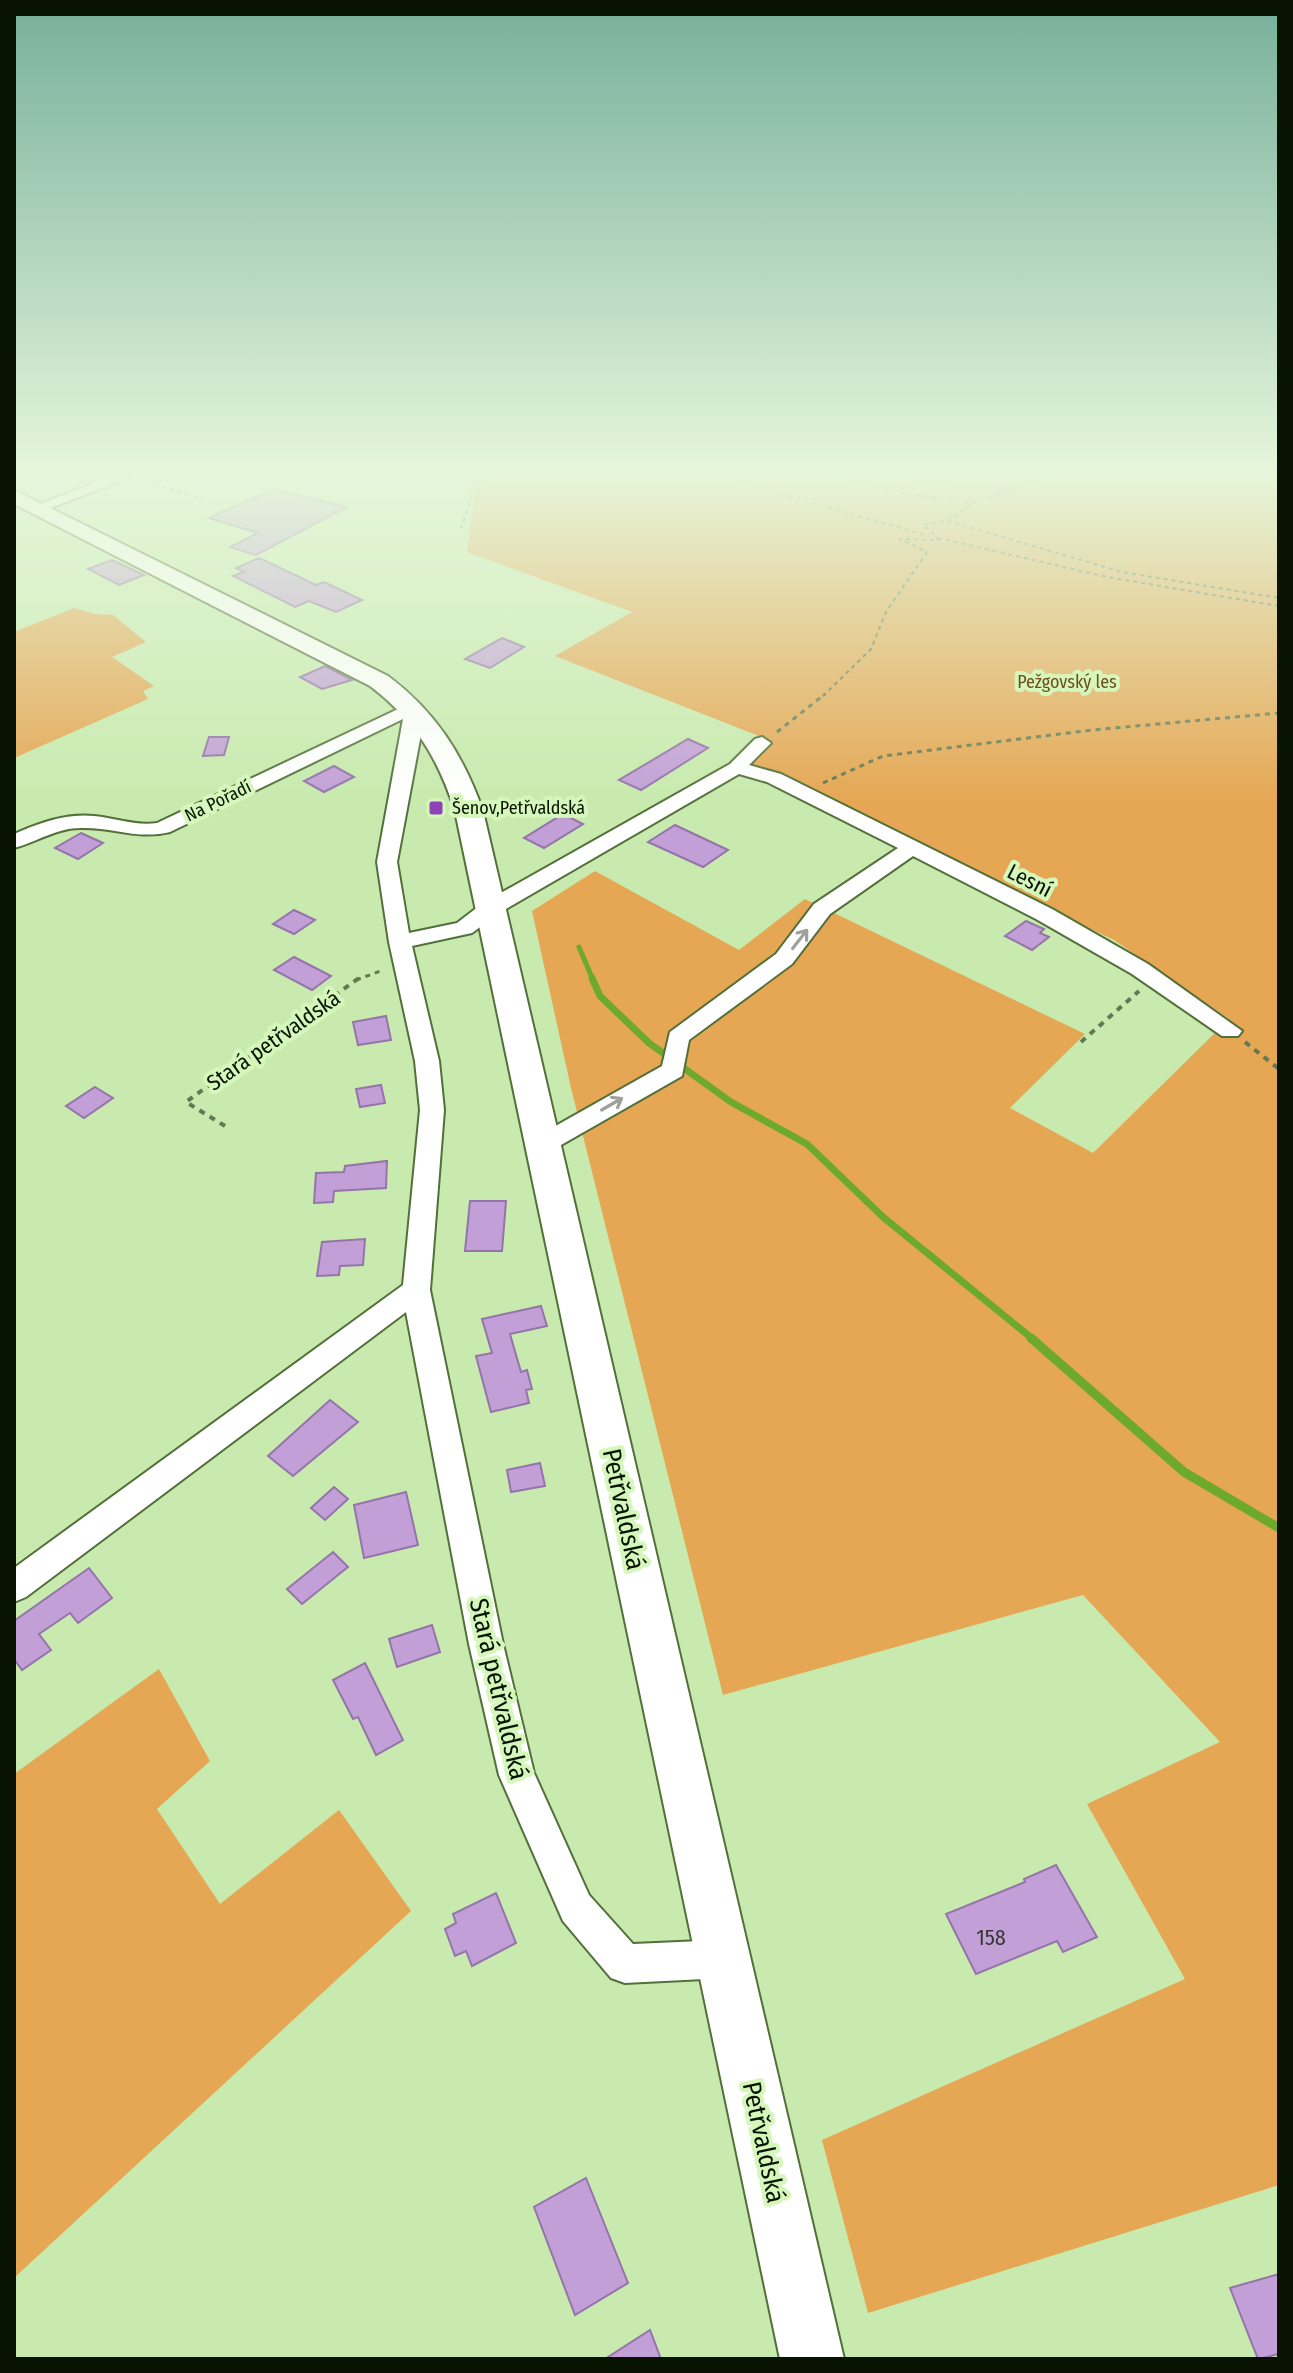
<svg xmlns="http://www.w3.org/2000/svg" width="1293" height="2373" viewBox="0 0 1293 2373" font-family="'Fira Sans Condensed',sans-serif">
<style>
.green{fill:#e5a754}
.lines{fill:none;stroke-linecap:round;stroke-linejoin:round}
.stream-far2{stroke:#6da92a;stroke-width:5}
.stream-far1{stroke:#6da92a;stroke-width:7}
.stream{stroke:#6da92a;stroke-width:9}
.building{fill:#c2a0d7;stroke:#9474a9;stroke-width:2}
.minor-casing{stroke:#536f3a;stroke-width:4}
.secondary-casing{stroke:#536f3a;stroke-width:4}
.path-far2{stroke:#627852;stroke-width:2;stroke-dasharray:4 4;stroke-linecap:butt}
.path-far1{stroke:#627852;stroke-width:3;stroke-dasharray:5 5;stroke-linecap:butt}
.path{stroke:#627852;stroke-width:4;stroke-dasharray:6 6;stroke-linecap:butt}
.minor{fill:#fff;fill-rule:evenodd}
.secondary{fill:#fff;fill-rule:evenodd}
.oneway{stroke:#9ca199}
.poi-dot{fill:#8e44b6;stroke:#d5f7bb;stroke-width:3}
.labels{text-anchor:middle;stroke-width:8;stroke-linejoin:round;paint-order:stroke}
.far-park-label{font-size:18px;fill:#6f4d1d;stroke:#d5f7bb}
.far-street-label{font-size:18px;fill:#081301;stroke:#d5f7bb}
.far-poi-label{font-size:18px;fill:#081301;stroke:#d5f7bb;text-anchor:start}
.street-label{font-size:22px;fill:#081301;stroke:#d5f7bb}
.near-number-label{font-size:22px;fill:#363636}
.near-street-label{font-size:26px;fill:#081301;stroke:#d5f7bb}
</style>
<rect width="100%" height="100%" fill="#c8eaae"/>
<g class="green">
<path d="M509 470H1279V2185L868 2313 822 2140 1185 1979 1087 1804 1220 1742 1083 1595 723 1695 571 1088 532 911 595 871 739 950 805 899 1085 1034 1010 1108 1093 1153 1229 1019 1114 940 749 765 774 742 555 656 632 612 467 552 476 485Z"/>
<path d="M74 608 95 614 113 615 146 642 112 657 154 686 143 691 148 699 14 758V632Z"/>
<path d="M159 1669 210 1761 157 1809 220 1904 339 1810 411 1911 14 2278V1774Z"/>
</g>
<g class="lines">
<path class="stream-far2" d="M579 947 593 980"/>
<path class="stream-far1" d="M592 978 600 996 649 1043 731 1102 807 1144 883 1217 1034 1340"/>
<path class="stream" d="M1031 1338 1184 1472 1279 1528"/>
</g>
<g class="building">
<path d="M274 489 347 507 256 555 230 547 258 533 209 518Z"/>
<path d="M259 558 316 585 324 582 362 600 336 612 309 601 295 607 233 576 244 572 236 568Z"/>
<path d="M112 560 144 575 119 585 88 569Z"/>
<path d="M502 638 524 647 490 668 465 659Z"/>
<path d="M325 666 352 680 322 689 300 677Z"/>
<path d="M209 737H229L224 755 203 756Z"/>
<path d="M688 739 708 748 641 790 619 780Z"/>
<path d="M334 766 354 777 324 792 304 781Z"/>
<path d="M563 814 583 824 544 848 524 838Z"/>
<path d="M675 825 728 850 703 867 648 842Z"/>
<path d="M81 833 103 843 78 859 55 848Z"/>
<path d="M294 910 315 920 294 934 273 924Z"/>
<path d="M1026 921 1044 929 1040 933 1049 937 1032 950 1005 936Z"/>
<path d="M294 957 331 976 312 990 274 970Z"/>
<path d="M386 1016 391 1040 358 1045 353 1022Z"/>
<path d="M381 1085 385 1103 360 1107 356 1089Z"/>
<path d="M95 1087 113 1098 84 1118 66 1106Z"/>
<path d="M387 1161 386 1188 334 1191 333 1202 314 1203 316 1173 344 1172 345 1166Z"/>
<path d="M470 1201H506L502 1251H465Z"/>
<path d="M365 1239 363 1265 340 1266 339 1275 317 1276 322 1242Z"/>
<path d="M541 1306 547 1326 510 1334 521 1372 527 1370 532 1389 526 1390 529 1403 491 1412 476 1356 492 1353 482 1319Z"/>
<path d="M330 1400 358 1422 293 1476 268 1456Z"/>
<path d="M540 1463 545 1486 511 1492 507 1470Z"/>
<path d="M334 1487 348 1499 325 1520 311 1508Z"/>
<path d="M406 1492 418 1545 364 1558 354 1505Z"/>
<path d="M333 1552 348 1567 302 1604 287 1589Z"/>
<path d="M89 1568 112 1598 78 1623 70 1613 39 1634 51 1650 22 1670 14 1659V1621Z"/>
<path d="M432 1625 440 1652 397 1667 389 1639Z"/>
<path d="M365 1663 403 1740 376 1755 358 1717 353 1719 333 1680Z"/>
<path d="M1056 1865 1097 1937 1063 1952 1057 1941 976 1974 946 1914 1025 1882 1024 1879Z"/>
<path d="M496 1893 516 1943 472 1966 466 1951 455 1956 445 1929 456 1923 453 1914Z"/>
<path d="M586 2178 628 2283 575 2315 534 2207Z"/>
<path d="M1279 2274V2354L1258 2359 1230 2288Z"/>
<path d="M650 2330 661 2359H605Z"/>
</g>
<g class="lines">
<defs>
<g id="minor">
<path d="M123 471 128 472V478L43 511H33L31 508Z"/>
<path d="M413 702 422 707 421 734 397 862 409 933 457 923 483 903 730 764 755 739 762 737 771 743 749 765 781 774 1052 909 1148 964 1242 1031 1238 1036H1222L1132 974 1036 919 913 856 830 914 792 964 689 1040 682 1076 554 1149 545 1152 536 1149 532 1143 536 1137 662 1066 670 1032 776 954 814 904 898 848 767 782 739 774 499 913 472 933 412 946 439 1061 444 1110 430 1290 503 1644 534 1773 589 1895 633 1944 724 1940 738 1945 743 1959 738 1973 724 1978 625 1983 611 1978 563 1921 499 1775 469 1644 406 1312 26 1597 14 1602V1568L403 1285 420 1110 415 1061 389 942 377 862 403 719 170 832C138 840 112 827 81 828 56 828 37 842 14 848V834C39 823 66 813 94 816 116 818 135 826 157 823Z"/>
</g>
<path id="secondary" d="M14 490 388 676C436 712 463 755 483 811L844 2359H780L455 811C438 758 415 720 370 686L14 504Z"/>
</defs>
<use href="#minor" class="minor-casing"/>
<use href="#secondary" class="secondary-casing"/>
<g class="path-far2">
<path d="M697 470 929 536"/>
<path d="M815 470 891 491 973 503"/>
<path d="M856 470 939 485 1011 489"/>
<path d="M940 470 960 485"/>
<path d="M36 472 59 484"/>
<path d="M139 480 202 499"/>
<path d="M24 481 42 475"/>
<path d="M947 521 973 503 1066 470"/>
<path d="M461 529 478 475 486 470"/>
<path d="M938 538 1107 577 1279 606"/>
<path d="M823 696 871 649 886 612 927 552 900 539 939 540 923 524 948 521 1122 572 1279 598"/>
</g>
<g class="path-far1">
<path d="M777 732 825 694"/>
<path d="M823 783 883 756 1092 730 1279 713"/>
<path d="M356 980 383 970"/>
</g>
<g class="path">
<path d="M1081 1042 1139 991"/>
<path d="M1245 1042 1279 1069"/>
<path d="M225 1126 186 1102 359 978"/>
</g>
<use href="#minor" class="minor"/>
<use href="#secondary" class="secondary"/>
</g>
<defs><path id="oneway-shaft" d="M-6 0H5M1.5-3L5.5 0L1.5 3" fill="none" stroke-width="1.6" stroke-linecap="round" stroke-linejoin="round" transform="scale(2)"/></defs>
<g class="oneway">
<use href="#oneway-shaft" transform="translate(800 939) rotate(-52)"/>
<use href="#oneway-shaft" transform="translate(612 1104) rotate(-30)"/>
</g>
<linearGradient id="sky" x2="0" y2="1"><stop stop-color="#77b09c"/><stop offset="0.59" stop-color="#e6f6db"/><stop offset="1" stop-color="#e6f6db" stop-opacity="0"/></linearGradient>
<rect width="1293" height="802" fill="url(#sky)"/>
<rect class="poi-dot" x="428" y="800" width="16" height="16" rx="4"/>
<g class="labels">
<g class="far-park-label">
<text x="1067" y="688">Pežgovský les</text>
</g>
<g class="far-street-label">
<text transform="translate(218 801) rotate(-26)" y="6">Na Pořadí</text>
</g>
<g class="far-poi-label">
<text x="452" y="814">Šenov,Petřvaldská</text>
</g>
<g class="street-label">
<text transform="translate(1030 880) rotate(27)" y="8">Lesní</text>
<text transform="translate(273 1040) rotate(-35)" y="8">Stará petřvaldská</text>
</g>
<g class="near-number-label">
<text x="991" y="1945">158</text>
</g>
<g class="near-street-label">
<text transform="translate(624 1509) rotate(78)" y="9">Petřvaldská</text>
<text transform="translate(499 1689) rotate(77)" y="9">Stará petřvaldská</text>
<text transform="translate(764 2142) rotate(78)" y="9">Petřvaldská</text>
</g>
</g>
<rect width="1293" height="2373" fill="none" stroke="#081301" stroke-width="32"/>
</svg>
